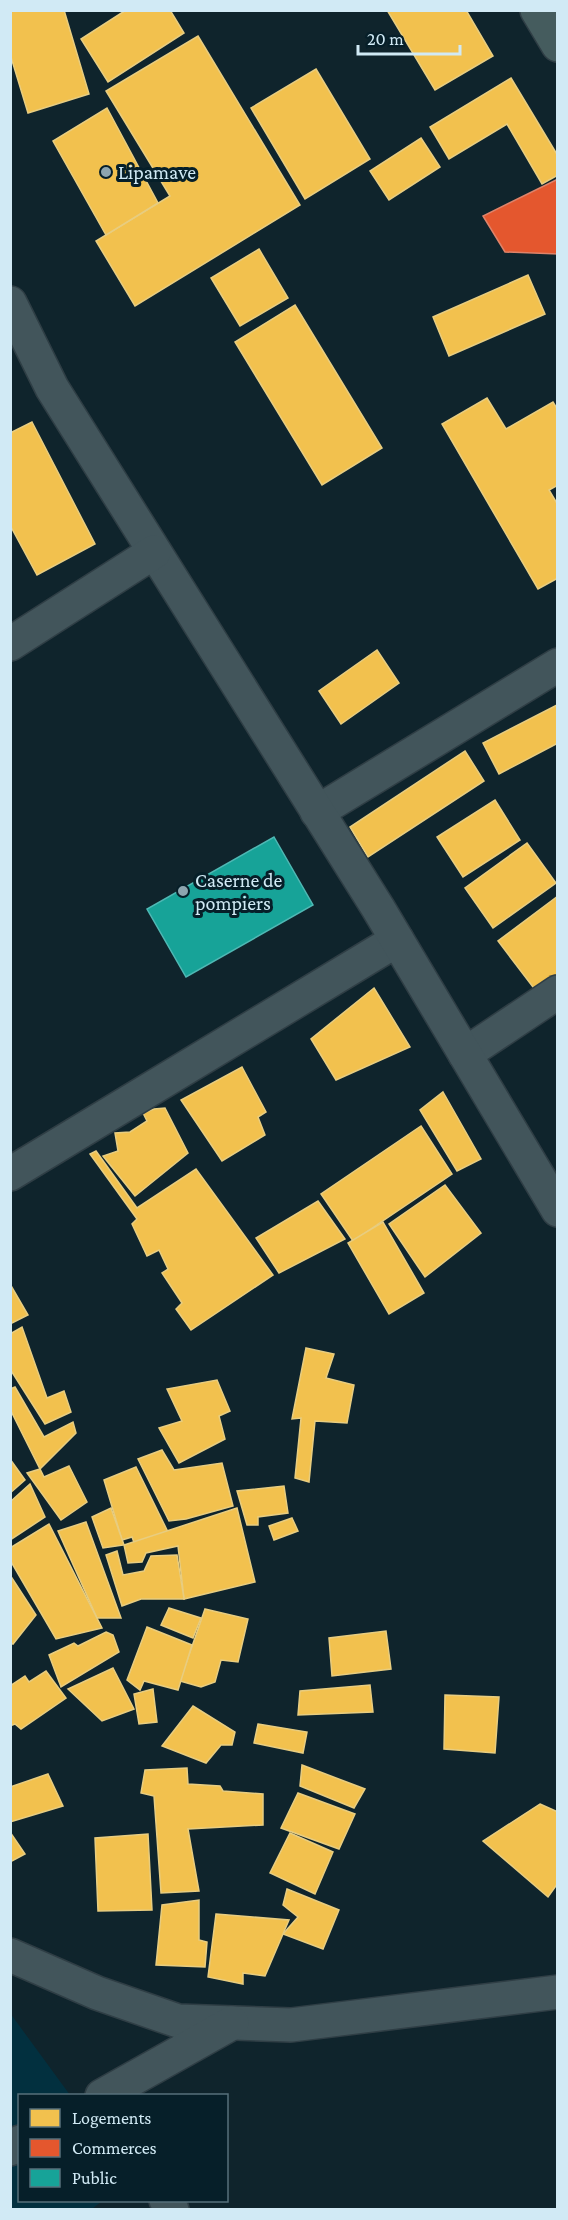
<svg xmlns="http://www.w3.org/2000/svg" width="568" height="2220" viewBox="0 0 568 2220" font-family="'Crimson Pro',serif">
<style>
.built{fill:#02303f}
.homes{fill:#f2c14e;stroke:#e8cd80;stroke-width:1.5}
.shops{fill:#e4572e;stroke:#de836a;stroke-width:1.5}
.public{fill:#17a398;stroke:#4fb8b4;stroke-width:1.5}
.lines{fill:none;stroke-linecap:round;stroke-linejoin:round}
.minor-casing{stroke:#2f3e45;stroke-width:36}
.tertiary-casing{stroke:#2f3e45;stroke-width:36}
.trunk-casing{stroke:#2f3e45;stroke-width:36}
.minor{stroke:#42555b;stroke-width:33}
.tertiary{stroke:#42555b;stroke-width:33}
.trunk{stroke:#455c5e;stroke-width:33}
.poi-dot{fill:#8da5af;stroke:#061f29;stroke-width:2}
.labels{text-anchor:middle;stroke-width:6;stroke-linejoin:round;paint-order:stroke}
.poi-label{font-size:20px;fill:#d1eaf5;stroke:#061f29;text-anchor:start}
</style>
<rect width="100%" height="100%" fill="#0f242c"/>
<path class="built" d="M10 2013 70 2095 20 2096V2200L102 2201 92 2209H11Z"/>
<g class="homes">
<path d="M64 10 89 94 28 113 10 54V11Z"/>
<path d="M126 10H170L184 33 108 82 81 39Z"/>
<path d="M387 10H466L493 56 435 90Z"/>
<path d="M198 36 300 205 135 306 96 241 170 196 106 91Z"/>
<path d="M316 69 370 159 305 199 251 108Z"/>
<path d="M511 78 558 156V175L542 184 507 124 449 159 430 127Z"/>
<path d="M107 108 158 203 106 235 53 141Z"/>
<path d="M421 138 440 167 389 200 370 171Z"/>
<path d="M259 249 288 298 240 326 211 278Z"/>
<path d="M528 275 545 314 449 356 433 317Z"/>
<path d="M295 305 382 448 322 485 235 342Z"/>
<path d="M487 398 506 429 553 402 558 410V485L549 490 558 505V578L538 589 442 424Z"/>
<path d="M32 422 95 544 37 575 10 525V433Z"/>
<path d="M377 650 399 683 341 724 319 691Z"/>
<path d="M557 705 558 743 499 774 483 743Z"/>
<path d="M465 751 484 781 368 857 350 827Z"/>
<path d="M495 800 520 840 463 877 437 837Z"/>
<path d="M527 843 556 883 493 928 465 888Z"/>
<path d="M558 896V974L536 991 498 941Z"/>
<path d="M374 988 410 1047 336 1080 311 1039Z"/>
<path d="M242 1067 266 1112 258 1117 265 1135 222 1161 181 1100Z"/>
<path d="M443 1092 481 1159 457 1171 420 1110Z"/>
<path d="M165 1108 188 1153 135 1196 103 1156 118 1151 115 1133 130 1132 147 1121 143 1113 154 1109Z"/>
<path d="M421 1126 452 1174 353 1241 321 1194Z"/>
<path d="M96 1151 137 1208 196 1169 273 1275 191 1330 176 1309 182 1303 162 1273 168 1269 159 1250 147 1256 132 1224 137 1219 90 1154Z"/>
<path d="M445 1185 481 1233 425 1277 389 1224Z"/>
<path d="M318 1201 345 1239 279 1273 256 1238Z"/>
<path d="M383 1222 424 1293 389 1314 348 1243Z"/>
<path d="M10 1284 28 1315 10 1324Z"/>
<path d="M22 1327 47 1398 64 1391 71 1412 45 1424 10 1369V1334Z"/>
<path d="M306 1348 334 1354 326 1378 354 1385 347 1423 315 1421 309 1482 295 1478 301 1418 292 1419Z"/>
<path d="M217 1380 230 1411 219 1416 225 1439 179 1463 159 1428 182 1421 167 1389Z"/>
<path d="M15 1387 44 1437 73 1422 76 1433 40 1469 10 1409V1389Z"/>
<path d="M162 1450 174 1470 222 1463 233 1506 186 1519 169 1521 138 1459Z"/>
<path d="M10 1459 25 1480 10 1493Z"/>
<path d="M69 1466 87 1502 61 1520 27 1473 40 1469 44 1477Z"/>
<path d="M136 1467 168 1532 135 1545 132 1537 122 1540 104 1480Z"/>
<path d="M30 1484 45 1517 10 1540V1502Z"/>
<path d="M284 1486 288 1513 258 1517V1525H247L237 1491Z"/>
<path d="M111 1508 124 1545 103 1548 92 1517Z"/>
<path d="M237 1508 255 1582 184 1599 178 1546 146 1553 142 1562 128 1563 124 1545Z"/>
<path d="M292 1518 298 1531 274 1540 269 1526Z"/>
<path d="M86 1522 121 1618H97L58 1531Z"/>
<path d="M49 1524 102 1628 56 1639 10 1560V1548Z"/>
<path d="M117 1551 123 1575 144 1571 151 1556 177 1555 184 1599H141L122 1606 106 1555Z"/>
<path d="M10 1575 36 1615 13 1644 10 1643Z"/>
<path d="M169 1608 201 1618 193 1638 161 1625Z"/>
<path d="M205 1609 248 1619 238 1662 221 1660 215 1682 201 1687 180 1681Z"/>
<path d="M147 1627 192 1645 178 1690 144 1681 140 1690 127 1680Z"/>
<path d="M386 1631 391 1669 332 1676 329 1638Z"/>
<path d="M106 1632 113 1635 119 1652 61 1687 49 1655 74 1643 78 1646Z"/>
<path d="M113 1668 134 1709 102 1721 68 1689Z"/>
<path d="M46 1671 66 1698 21 1729 15 1724 10 1726V1686L25 1676 29 1682Z"/>
<path d="M370 1685 373 1712 298 1715 300 1691Z"/>
<path d="M153 1689 157 1722 139 1724 134 1694Z"/>
<path d="M445 1695 499 1697 495 1753 444 1749Z"/>
<path d="M193 1706 235 1732 232 1745H221L206 1763 162 1746Z"/>
<path d="M258 1724 307 1732 303 1753 254 1743Z"/>
<path d="M302 1765 365 1789 354 1808 300 1786Z"/>
<path d="M187 1768 188 1784 220 1786 223 1791 263 1794V1825L188 1829 199 1891 161 1893 154 1796 141 1793 145 1770Z"/>
<path d="M48 1774 63 1806 10 1822V1787Z"/>
<path d="M298 1793 355 1814 339 1849 281 1828Z"/>
<path d="M540 1804 558 1812V1883L548 1897 483 1841Z"/>
<path d="M10 1832 25 1854 10 1862Z"/>
<path d="M290 1833 333 1852 315 1894 270 1873Z"/>
<path d="M148 1834 152 1910 98 1911 95 1838Z"/>
<path d="M287 1889 339 1910 323 1949 283 1934 298 1917 283 1905Z"/>
<path d="M199 1900V1940L207 1942 205 1967 156 1965 162 1905Z"/>
<path d="M216 1914 289 1920 265 1976 243 1973V1984L208 1977Z"/>
</g>
<path class="shops" d="M558 179V254L505 252 483 216Z"/>
<path class="public" d="M274 837 313 905 186 977 147 909Z"/>
<g class="lines">
<defs>
<g id="minor">
<path d="M317 812 558 665"/>
<path d="M465 1054 558 992"/>
<path d="M10 1174 397 940"/>
<path d="M10 1955 97 1993 178 2021 291 2025 558 1992"/>
<path d="M102 2096 232 2023"/>
<path d="M10 2149 20 2142"/>
<path d="M166 2200 172 2210"/>
</g>
<g id="tertiary">
<path d="M10 303 52 388 378 908 558 1210"/>
<path d="M10 644 154 552"/>
</g>
<path id="trunk" d="M537 10 558 45"/>
</defs>
<use href="#minor" class="minor-casing"/>
<use href="#tertiary" class="tertiary-casing"/>
<use href="#trunk" class="trunk-casing"/>
<use href="#minor" class="minor"/>
<use href="#tertiary" class="tertiary"/>
<use href="#trunk" class="trunk"/>
</g>
<g class="poi-dot">
<circle cx="106" cy="172" r="6"/>
<circle cx="183" cy="891" r="6"/>
</g>
<g class="labels">
<g class="poi-label">
<text x="118" y="179">Lipamave</text>
<text x="195" y="887">Caserne de<tspan x="195" dy="23">pompiers</tspan></text>
</g>
</g>
<rect width="568" height="2220" fill="none" stroke="#d1eaf5" stroke-width="24"/>
<rect x="18" y="2094" width="210" height="108" fill="#061f29" stroke="#57707b" stroke-width="1.5"/>
<rect x="30" y="2109" width="30" height="18" fill="#f2c14e" stroke="#57707b" stroke-width="1.5"/>
<text x="72" y="2124" font-size="18" fill="#d1eaf5">Logements</text>
<rect x="30" y="2139" width="30" height="18" fill="#e4572e" stroke="#57707b" stroke-width="1.5"/>
<text x="72" y="2154" font-size="18" fill="#d1eaf5">Commerces</text>
<rect x="30" y="2169" width="30" height="18" fill="#17a398" stroke="#57707b" stroke-width="1.5"/>
<text x="72" y="2184" font-size="18" fill="#d1eaf5">Public</text>
<path d="M358 45v9h102v-9" fill="none" stroke="#d1eaf5" stroke-width="3"/>
<text x="367" y="45" font-size="18" fill="#d1eaf5" stroke="#061f29" stroke-width="4.5" paint-order="stroke">20 m</text>
</svg>
